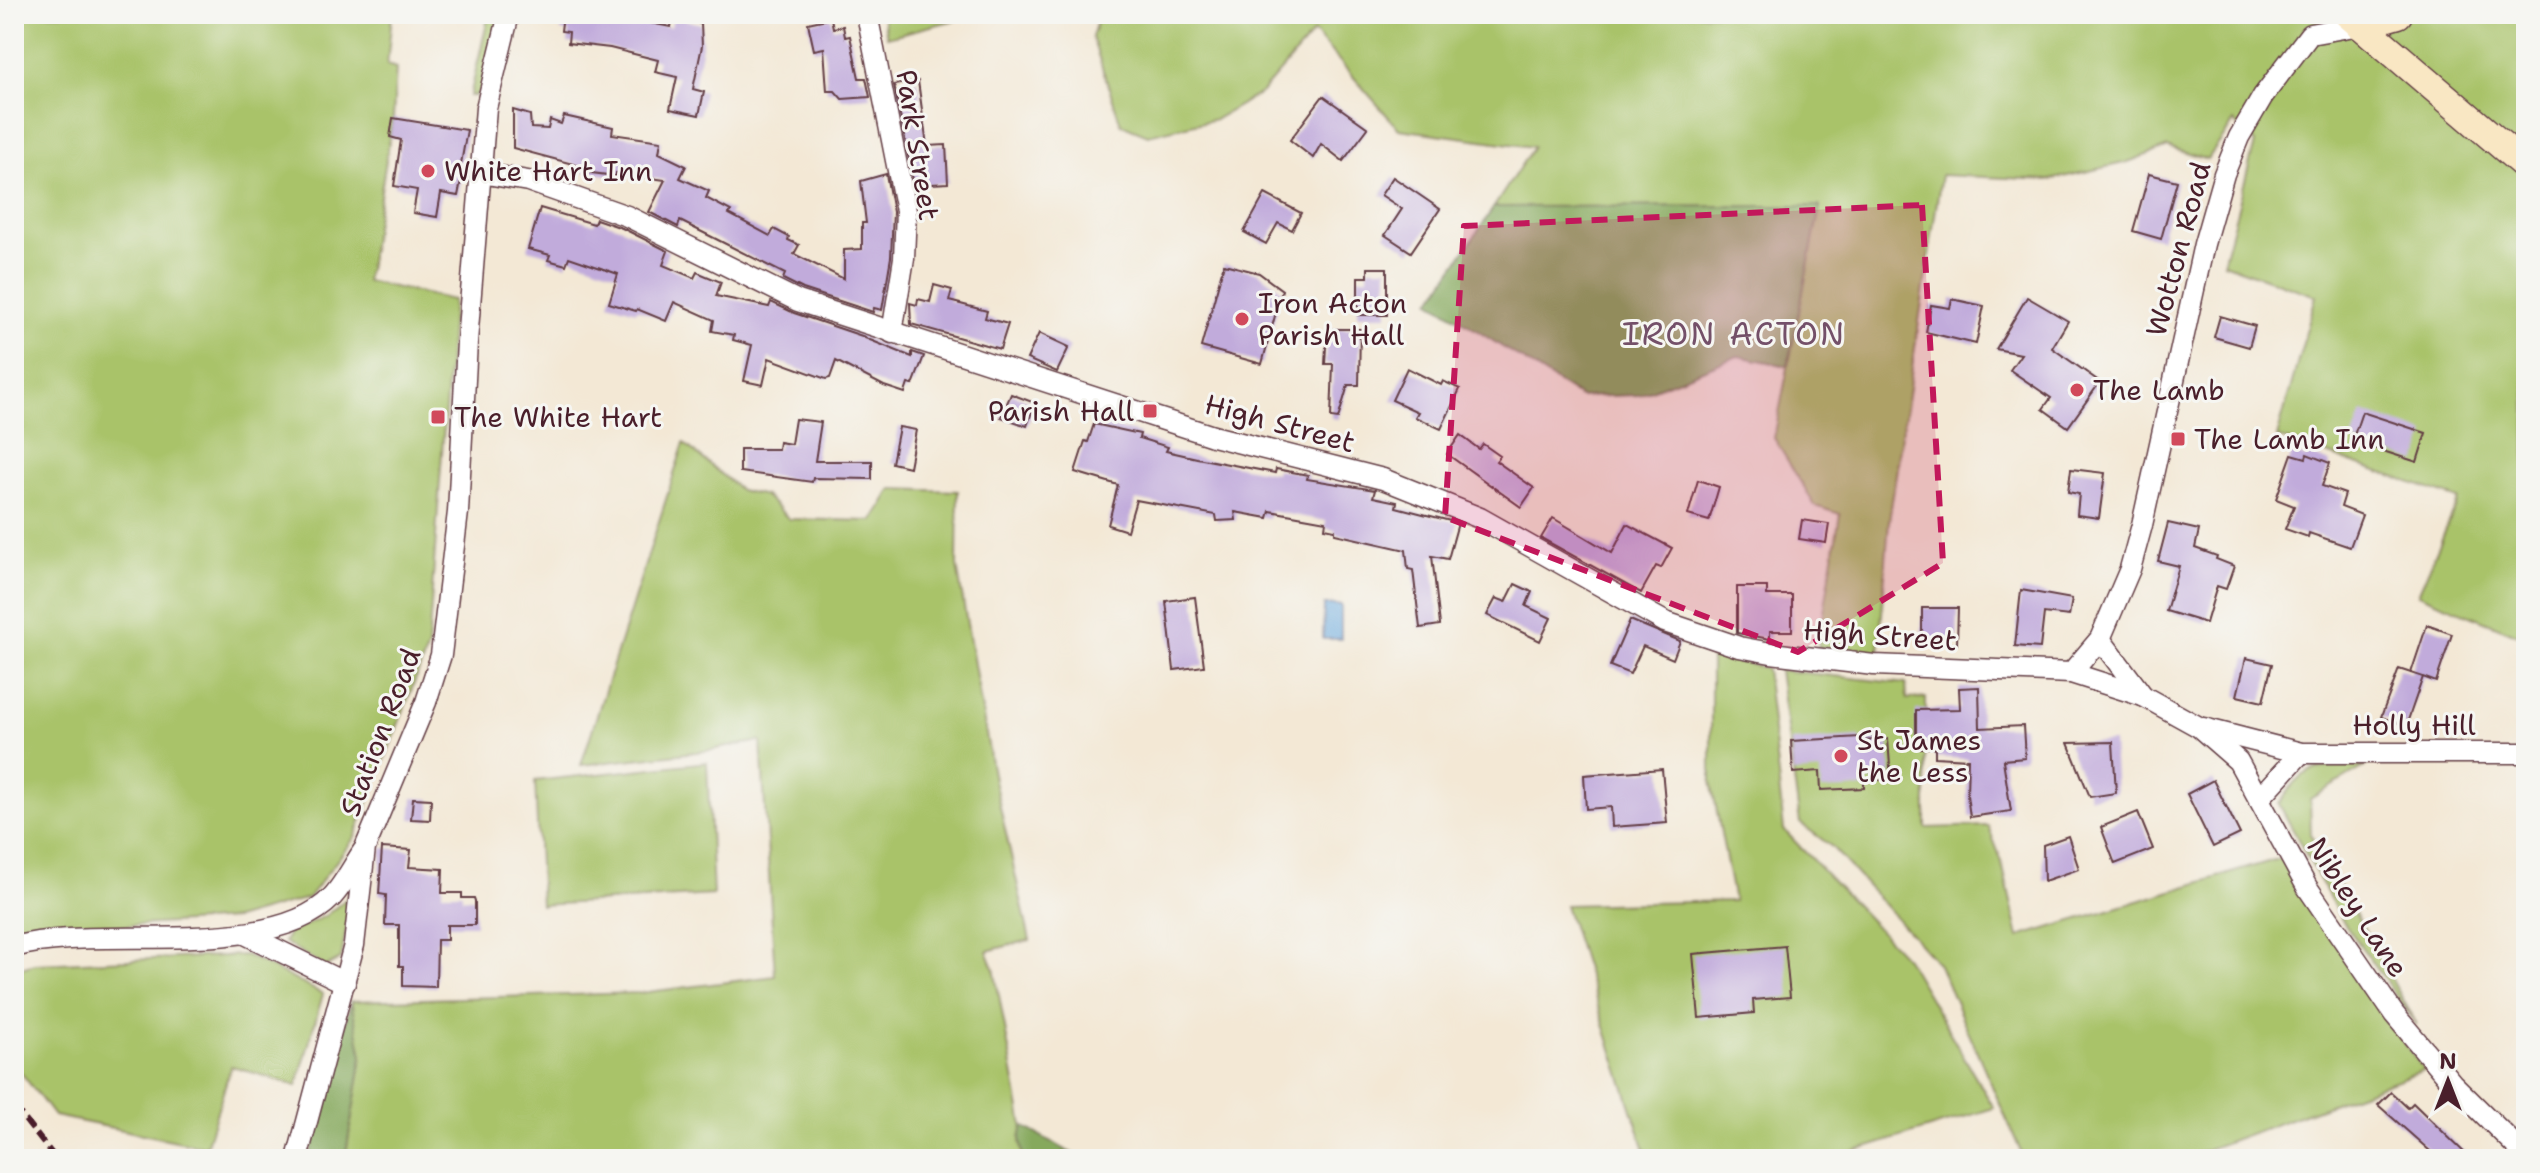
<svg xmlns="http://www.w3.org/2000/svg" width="2540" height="1173" viewBox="0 0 2540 1173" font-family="'Shantell Sans',sans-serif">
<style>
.green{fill:#a9c369;stroke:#7a714a;stroke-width:2}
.forest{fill:#86a95d;stroke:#686444;stroke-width:2}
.water{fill:#6aa9dd;stroke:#5a6484;stroke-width:2}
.building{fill:#c1abdb}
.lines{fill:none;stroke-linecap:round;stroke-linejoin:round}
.minor-casing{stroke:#633d44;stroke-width:23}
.secondary-casing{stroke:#633d44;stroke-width:31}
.minor{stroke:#fff;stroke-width:20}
.secondary{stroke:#f9e7c3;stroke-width:28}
.rail{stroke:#4a1f2b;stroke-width:6;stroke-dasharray:12 6;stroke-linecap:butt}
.marked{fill:#c2185b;fill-opacity:0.2;stroke:#c2185b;stroke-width:6;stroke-dasharray:16 10;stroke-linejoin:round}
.poi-dot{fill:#d1495b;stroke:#f6f6f2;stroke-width:3}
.labels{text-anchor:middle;stroke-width:6;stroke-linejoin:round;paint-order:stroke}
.street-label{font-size:28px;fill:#4a1f2b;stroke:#f6f6f2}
.poi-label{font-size:28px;fill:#4a1f2b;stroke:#f6f6f2;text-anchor:start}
.quarter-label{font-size:32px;letter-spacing:2px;fill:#745069;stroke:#f6f6f2}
</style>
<rect width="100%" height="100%" fill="#f6f6f2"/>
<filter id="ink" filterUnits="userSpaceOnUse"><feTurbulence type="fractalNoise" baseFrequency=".0125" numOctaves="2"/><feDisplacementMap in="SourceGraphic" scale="16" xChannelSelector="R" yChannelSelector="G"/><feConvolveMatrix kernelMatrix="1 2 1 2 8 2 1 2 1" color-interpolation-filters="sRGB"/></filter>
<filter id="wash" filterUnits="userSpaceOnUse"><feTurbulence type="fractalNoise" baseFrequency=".006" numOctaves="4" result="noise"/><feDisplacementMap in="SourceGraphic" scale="32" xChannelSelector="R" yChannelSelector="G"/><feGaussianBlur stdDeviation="1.8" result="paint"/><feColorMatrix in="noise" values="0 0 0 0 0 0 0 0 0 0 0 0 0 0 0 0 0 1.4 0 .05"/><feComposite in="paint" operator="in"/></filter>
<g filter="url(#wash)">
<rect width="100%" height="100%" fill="#f3e8d5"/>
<g class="green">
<path d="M14 14H392L387 65 396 68 393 118 366 281 453 300 428 647 355 837 308 898 235 919 14 933Z"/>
<path d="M489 14H500L481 89 475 96H470Z"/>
<path d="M882 14H979L887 37Z"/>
<path d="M1099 14H2526V638L2418 594 2459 499 2277 437 2316 296 2223 263 2255 143 2234 122 2207 160 2168 147 2128 162 2050 180 1941 175 1889 521 1879 653 1818 648 1840 514 1815 506 1774 438 1820 206 1494 207 1533 147 1399 129 1314 32 1262 92 1216 119 1148 135 1121 124 1092 37Z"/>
<path d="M684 443 740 490 765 496 789 519 873 521 892 489 958 491 957 566 994 780 1030 940 987 951 994 968 1023 1126 1020 1139 1023 1159H345L362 1056 351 1001 640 993 775 976 761 741 705 751 581 765Z"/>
<path d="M1711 656 1766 668 1784 830 1906 958 1994 1108 1830 1159H1648L1565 905 1734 901 1711 781Z"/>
<path d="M1779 670 1906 684 1907 699 1926 698V828L1988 826 2001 859 2019 937 2281 858 2386 1018 2424 1070 2181 1159H2024L1939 965 1832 847 1800 823Z"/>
<path d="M707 762 713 895 541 905 535 781Z"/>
<path d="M2366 766 2310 799 2311 834 2417 1025 2340 917 2279 804C2306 761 2319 768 2366 766Z"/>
<path d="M346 899 351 900 341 959 326 967 284 942 289 933 325 916Z"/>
<path d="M246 955 323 994 297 1086 231 1066 206 1147 54 1116 14 1063V970L35 964Z"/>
</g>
<g class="forest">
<path d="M1820 206 1788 366 1738 356 1639 395 1580 397 1431 301 1494 207Z"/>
<path d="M351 1001 362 1056 345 1159H309Z"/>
<path d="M1023 1126 1082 1159H1023L1020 1139Z"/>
</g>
<path class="water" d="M1324 605H1341V639H1323Z"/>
<g id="blocks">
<g class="building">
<path d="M563 14H605L671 27 673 17 701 24 702 46 693 89 704 92 699 115 670 109 677 77 655 72 658 60 610 48 568 43 569 32 561 31Z"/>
<path d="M831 18 833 28 843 26 845 37 850 36 859 78H866L870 97 842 99 835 91H827L824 48 814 50 808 23Z"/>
<path d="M918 81 927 146 946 145 948 183 914 185 894 85Z"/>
<path d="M1323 96 1368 128 1343 161 1321 144 1313 158 1290 140Z"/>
<path d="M513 110 530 115 531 128 548 129 550 120 561 124 564 116 613 127 612 134 661 141 659 153 686 166 680 178 709 191 706 198 731 211 729 214 770 236 774 229 789 237 788 240 799 245 794 254 844 279V250L862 249V223H866L861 181 886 174 893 212 891 257 882 310 874 308 873 312 803 289 783 279 785 274 716 239 680 221 678 227 649 212 665 180 616 173V176L584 172V167L513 148Z"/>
<path d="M393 118 467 130 459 175 462 176 458 196 441 193 437 217 413 213 417 190 394 186 401 140 390 137Z"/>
<path d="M2149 174 2177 181 2161 239 2133 231Z"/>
<path d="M1393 177 1440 209 1411 252 1385 235 1402 209 1381 195Z"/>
<path d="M1265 194 1301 213 1292 230 1278 223 1266 244 1244 232Z"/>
<path d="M540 208 594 224 596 219 622 228 668 251 663 265 694 278 697 272 721 282 716 296 769 307 771 302 794 313 865 337V338L912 357V352L924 356 913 385 908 384 905 393 884 386 836 361 830 378 826 379 769 358 763 385 744 381 752 345 733 340 734 335 712 331 714 320 674 302 666 321 637 309 636 311 609 303 618 274 569 257 566 265 548 260 550 255 528 249Z"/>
<path d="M1224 264 1259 273 1282 290 1262 364 1201 347Z"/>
<path d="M1368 268H1387V315H1358V277H1368Z"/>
<path d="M934 285 952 290 949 301 987 311 985 318 1008 324 1000 349 911 324 910 303 917 305 918 299 930 302Z"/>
<path d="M2027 297 2068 321 2052 348 2100 382 2068 427 2043 409 2051 398 2010 370 2021 354 1996 349Z"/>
<path d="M1952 299 1984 306 1976 344 1926 332 1931 305 1950 308Z"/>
<path d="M2220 316 2255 326 2249 347 2214 337Z"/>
<path d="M1327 329H1360L1359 385H1348L1338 419 1331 418 1333 364H1325Z"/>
<path d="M1039 333 1069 347 1057 372 1027 359Z"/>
<path d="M1407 368 1441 385 1443 381 1460 389 1441 429 1415 417 1418 412 1392 400Z"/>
<path d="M1011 394 1035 403 1027 426 1001 417Z"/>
<path d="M2362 412 2426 433 2417 462 2352 441Z"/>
<path d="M795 419 821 422 815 461H872V479L813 478 812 482 740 472V449H778L779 442 791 444Z"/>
<path d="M1094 424 1140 434 1139 438 1168 447 1166 451 1197 458 1275 473 1276 469 1308 475 1307 479 1375 490 1373 497 1397 502 1396 507 1458 523 1448 559 1432 556 1440 625 1420 628 1413 570 1408 569 1406 550 1335 534V530L1325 528 1326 521 1270 511 1268 518 1235 512 1236 520 1217 521 1216 515 1136 500 1127 531 1108 525 1118 485 1075 472 1085 441 1088 442Z"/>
<path d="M899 427 916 430 909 467 892 463Z"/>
<path d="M1460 435 1479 449 1483 444 1500 456 1496 461 1534 488 1521 507 1447 454Z"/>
<path d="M2292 454 2306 458 2307 454 2330 463 2322 486 2345 494 2341 507 2362 515 2350 547 2309 533 2308 537 2285 529 2294 506 2276 499Z"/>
<path d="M2071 469 2105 473 2099 518 2077 515 2079 494 2068 492Z"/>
<path d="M1698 480 1719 487 1709 521 1688 515Z"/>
<path d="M1553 518 1612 553 1627 524 1672 548 1661 568 1656 566 1641 593 1541 538Z"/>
<path d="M1802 520 1829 524 1826 543 1799 539Z"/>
<path d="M2168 523 2199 530 2195 548 2217 556 2216 559 2234 566 2226 589 2217 586 2206 623 2166 611 2179 566 2158 561Z"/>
<path d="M1515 584 1532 592 1526 606 1551 618 1540 641 1487 615 1496 598 1506 602Z"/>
<path d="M1737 587H1767V595H1792V631H1770V639L1737 633Z"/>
<path d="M2021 590 2072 599 2069 616 2044 613 2040 648 2015 646Z"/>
<path d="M1195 597 1204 666 1174 670 1166 601Z"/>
<path d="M1922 608H1958L1957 644 1922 643Z"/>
<path d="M1630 620 1680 641 1673 659 1643 646 1630 674 1610 666Z"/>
<path d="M2427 625 2452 634 2436 682 2423 677 2406 726 2381 717 2399 669 2423 677 2411 673Z"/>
<path d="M2246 658 2272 664 2263 702 2237 696Z"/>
<path d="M1979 687 1980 728 2023 726 2025 758 2003 760 2011 811 1970 817 1967 795 1968 759 1935 757V748H1916V710L1960 709 1959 688Z"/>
<path d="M1860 737 1861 741 1888 739 1891 779 1864 781V788L1821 790 1820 771 1793 773 1791 741Z"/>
<path d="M2113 742 2116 793 2090 797 2068 743Z"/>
<path d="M1662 769 1667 823 1612 827 1611 807 1586 809 1584 775Z"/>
<path d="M2213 780 2240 834 2213 847 2187 794Z"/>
<path d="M413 798 431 799 430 820 411 819Z"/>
<path d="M2138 812 2153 849 2115 864 2101 827Z"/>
<path d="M2068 836 2079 869 2044 881 2043 845Z"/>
<path d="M382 848 411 850 409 867 443 869 442 893H462V898H474L475 901V925H447V940H437L436 987 403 986V966H399V925H385L386 895 379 894Z"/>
<path d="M1785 946 1790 997 1753 1000 1754 1013 1699 1018 1693 954Z"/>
<path d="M2391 1092 2408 1108 2413 1103 2471 1159H2439L2378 1105Z"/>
</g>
</g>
</g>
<g filter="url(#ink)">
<use href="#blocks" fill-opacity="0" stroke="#633d44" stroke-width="2"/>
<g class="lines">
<defs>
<g id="minor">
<path d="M867 14 906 211 904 258 892 333"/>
<path d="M481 173 528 181 627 216 798 301 1213 436 1383 479 1480 518 1665 622 1739 647 1771 653 1874 665 2071 673 2143 696 2199 727 2238 761 2307 887 2394 1014 2452 1083 2526 1156"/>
<path d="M2100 639 2143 696"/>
<path d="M2071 673 2100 639 2130 569 2142 525 2204 244 2224 174 2239 137 2263 96 2310 34 2360 25"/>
<path d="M2203 728 2301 753H2526"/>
<path d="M2259 799 2301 753"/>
<path d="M245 934 345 983"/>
<path d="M14 947C98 923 270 962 332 897 344 884 353 866 363 851"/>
<path d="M297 1159 354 945 365 848 426 702 441 655 458 512 467 342 486 108 509 14"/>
</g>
<g id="secondary">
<path d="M2348 14 2526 166"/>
<path d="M2360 25 2398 14"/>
</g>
</defs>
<use href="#minor" class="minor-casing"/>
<use href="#secondary" class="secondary-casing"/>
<use href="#minor" class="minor"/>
<use href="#secondary" class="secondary"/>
<path class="rail" d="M14 1106 56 1159"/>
</g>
</g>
<path class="marked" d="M1922 205 1943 563 1798 652 1445 517 1464 226Z"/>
<g class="poi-dot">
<circle cx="428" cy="171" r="8"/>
<circle cx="1242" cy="319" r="8"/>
<circle cx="2077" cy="390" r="8"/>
<rect x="1142" y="403" width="16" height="16" rx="4"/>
<rect x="430" y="409" width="16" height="16" rx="4"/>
<rect x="2170" y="431" width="16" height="16" rx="4"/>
<circle cx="1841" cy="756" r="8"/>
</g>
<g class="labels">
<g class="street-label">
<text transform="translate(918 145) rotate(81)" y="10">Park Street</text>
<text transform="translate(2178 249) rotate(-75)" y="10">Wotton Road</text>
<text transform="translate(1280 423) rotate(15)" y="10">High Street</text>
<text transform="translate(1880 635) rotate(4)" y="10">High Street</text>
<text x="2414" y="735">Holly Hill</text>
<text transform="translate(380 732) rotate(-69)" y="10">Station Road</text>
<text transform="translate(2358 907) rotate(57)" y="10">Nibley Lane</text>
</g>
<g class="poi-label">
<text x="444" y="181">White Hart Inn</text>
<text x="1258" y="313">Iron Acton<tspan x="1258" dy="32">Parish Hall</tspan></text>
<text x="2093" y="400">The Lamb</text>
<text x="1134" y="421" text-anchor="end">Parish Hall</text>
<text x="454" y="427">The White Hart</text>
<text x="2194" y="449">The Lamb Inn</text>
<text x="1857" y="750">St James<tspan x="1857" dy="32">the Less</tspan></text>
</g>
<g class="quarter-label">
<text x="1734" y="345">IRON ACTON</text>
</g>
</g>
<rect width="2540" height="1173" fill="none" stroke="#f6f6f2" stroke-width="48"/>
<g transform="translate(2448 1081)" stroke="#f6f6f2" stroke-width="6" paint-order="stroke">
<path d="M0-6L14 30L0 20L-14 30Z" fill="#4a1f2b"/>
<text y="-12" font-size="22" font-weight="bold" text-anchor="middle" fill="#4a1f2b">N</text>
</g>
</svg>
